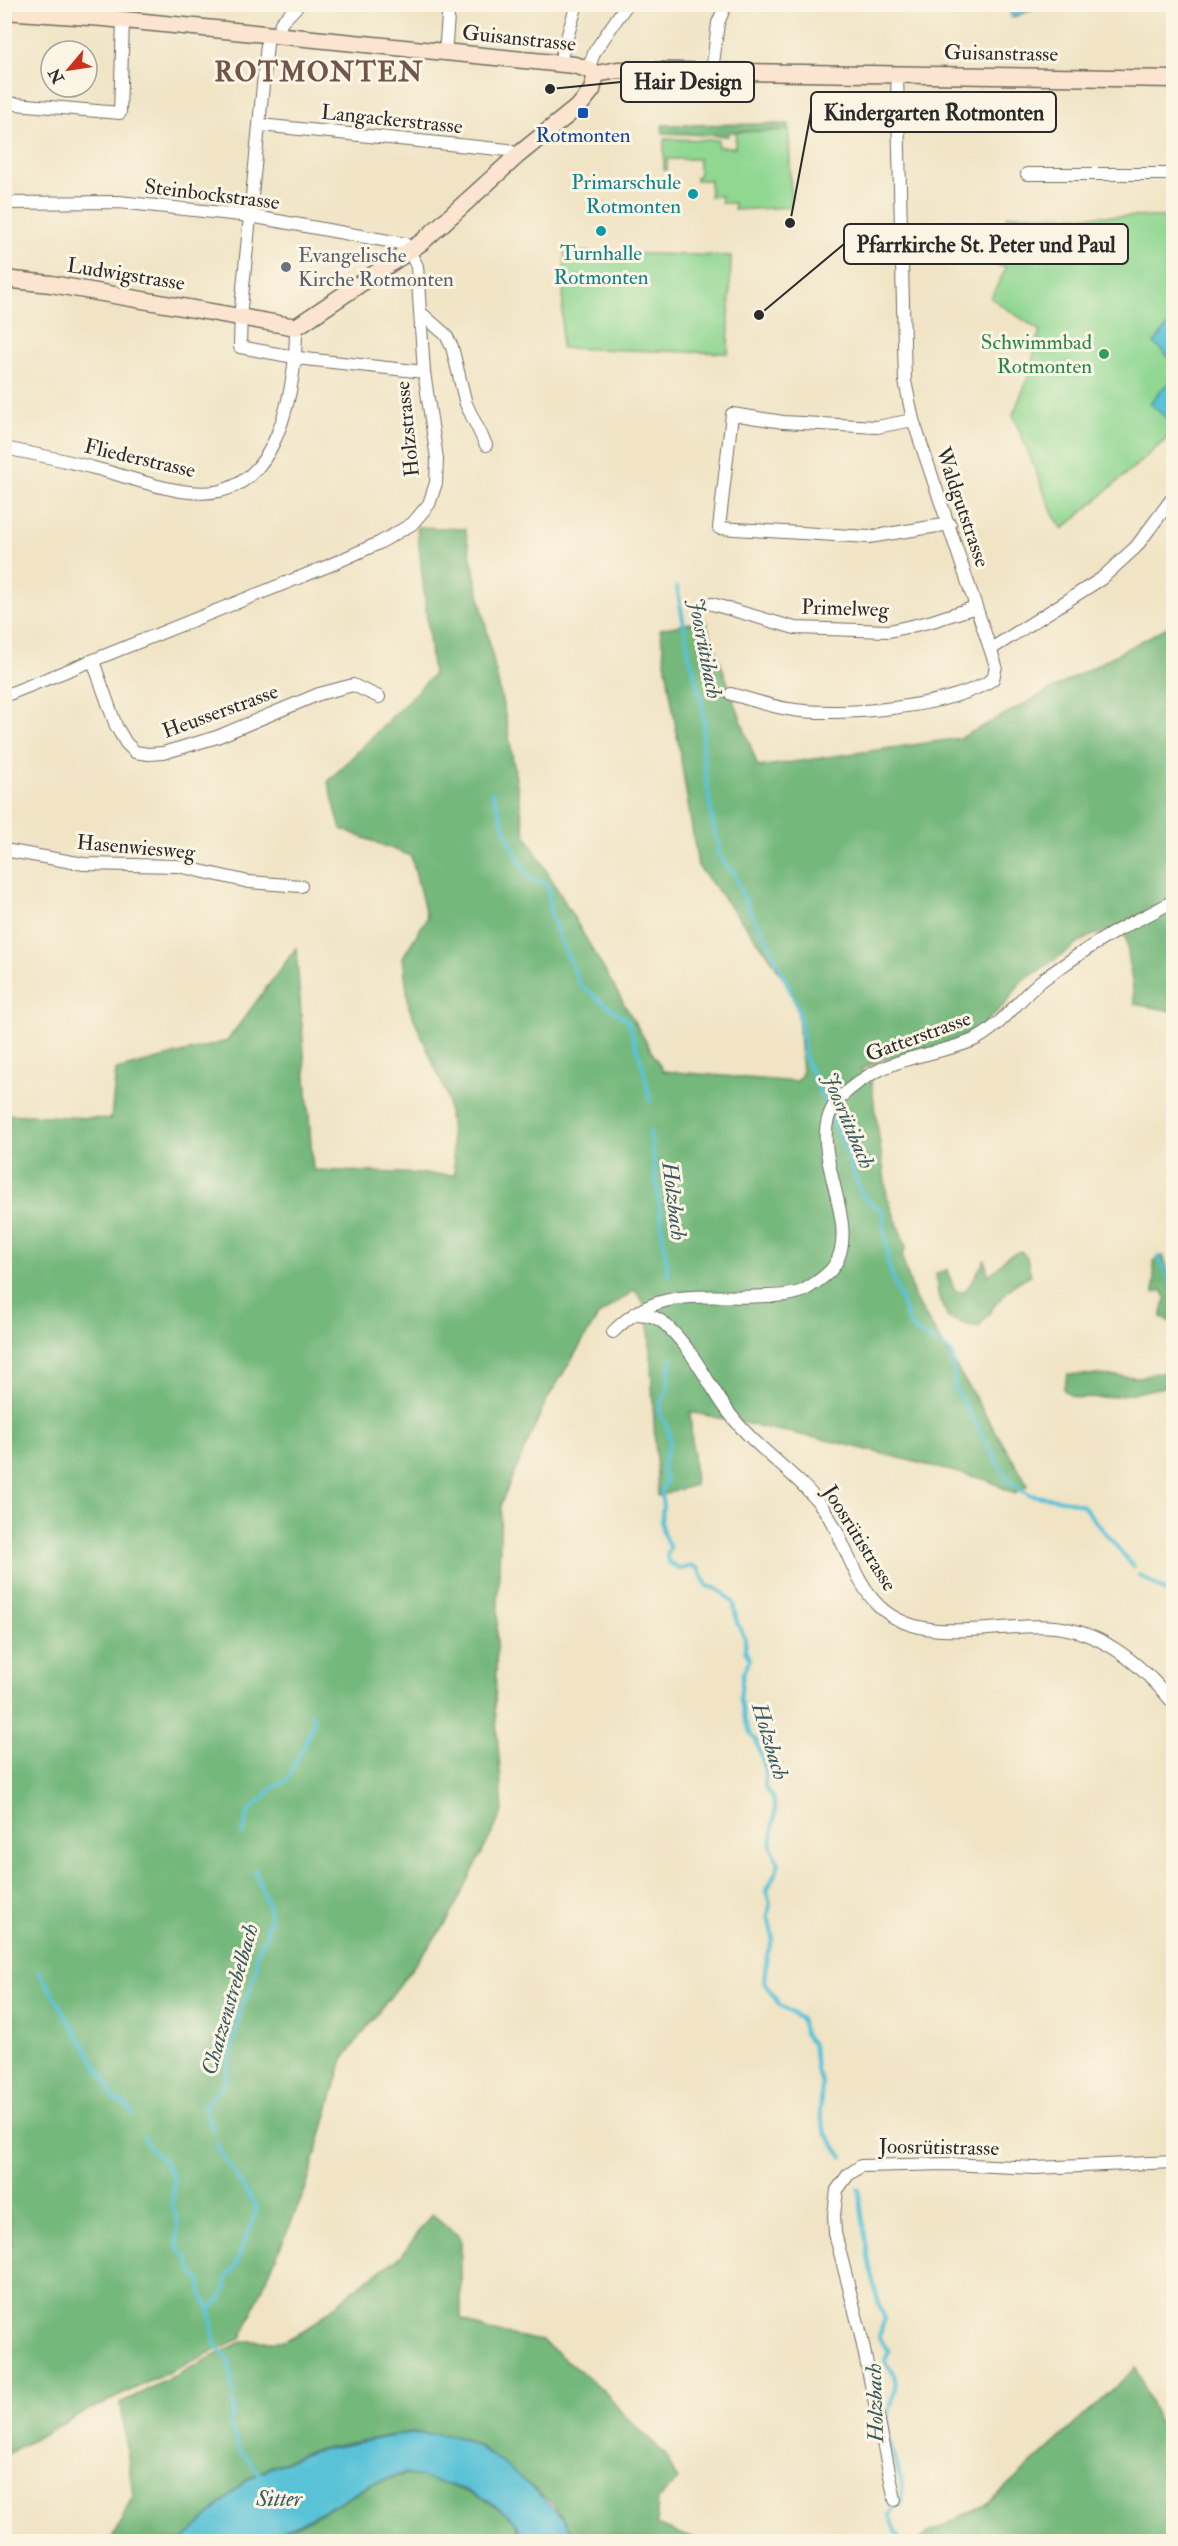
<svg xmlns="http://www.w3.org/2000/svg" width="1178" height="2546" viewBox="0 0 1178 2546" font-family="'IM FELL Double Pica',serif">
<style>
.green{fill:#90d792;stroke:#5e815e;stroke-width:1.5}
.forest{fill:#74b87c;stroke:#507254;stroke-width:1.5}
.water{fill:#5ac2d7;stroke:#427681;stroke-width:1.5}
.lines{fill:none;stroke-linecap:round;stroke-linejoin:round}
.stream{stroke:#5ac2d7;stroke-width:4}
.street-casing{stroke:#706c61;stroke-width:14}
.secondary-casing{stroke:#706c61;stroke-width:19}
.street{stroke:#fff;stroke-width:12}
.secondary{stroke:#fce5d0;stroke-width:16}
.transit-dot{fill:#1a4fb4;stroke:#fcf5e5;stroke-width:2}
.culture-dot{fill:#0f9aa8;stroke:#fcf5e5;stroke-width:2}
.worship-dot{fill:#6b7280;stroke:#fcf5e5;stroke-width:2}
.leisure-dot{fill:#2e9e5b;stroke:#fcf5e5;stroke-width:2}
.labels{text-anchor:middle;stroke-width:6;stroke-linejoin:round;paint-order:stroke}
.street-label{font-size:21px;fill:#2b2b2b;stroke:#fcf5e5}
.transit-label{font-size:21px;fill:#164399;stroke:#fcf5e5}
.culture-label{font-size:21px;fill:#0d838f;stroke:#fcf5e5;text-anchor:end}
.worship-label{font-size:21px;fill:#5b616d;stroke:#fcf5e5;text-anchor:start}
.leisure-label{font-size:21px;fill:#27864d;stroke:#fcf5e5;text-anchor:end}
.water-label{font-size:22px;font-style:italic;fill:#39585f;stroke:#fcf5e5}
.district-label{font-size:27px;font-weight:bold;letter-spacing:1.5px;fill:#72554a;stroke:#fcf5e5}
.leader{fill:none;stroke:#2b2b2b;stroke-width:2}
.callout-dot{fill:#2b2b2b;stroke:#fcf5e5;stroke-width:2}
.callout{fill:#fcf5e5;stroke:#2b2b2b;stroke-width:2}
.callout-label{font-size:22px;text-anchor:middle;font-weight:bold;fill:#2b2b2b}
</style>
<rect width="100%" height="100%" fill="#fcf5e5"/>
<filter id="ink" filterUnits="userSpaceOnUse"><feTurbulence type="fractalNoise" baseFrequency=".0167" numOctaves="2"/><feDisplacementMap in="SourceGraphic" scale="12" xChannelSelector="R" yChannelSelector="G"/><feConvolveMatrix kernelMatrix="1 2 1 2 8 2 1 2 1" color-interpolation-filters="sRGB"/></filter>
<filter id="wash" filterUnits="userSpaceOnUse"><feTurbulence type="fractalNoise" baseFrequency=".008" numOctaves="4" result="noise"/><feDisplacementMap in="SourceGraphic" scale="24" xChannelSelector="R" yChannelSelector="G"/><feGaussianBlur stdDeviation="1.35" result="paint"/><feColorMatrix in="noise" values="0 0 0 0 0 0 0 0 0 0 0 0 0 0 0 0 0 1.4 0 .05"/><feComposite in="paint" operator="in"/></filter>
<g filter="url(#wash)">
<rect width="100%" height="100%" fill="#f0e4c5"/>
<g class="green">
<path d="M789 130 791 207 734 210V203H721V196H710V180H696V177L699 176V159H667V170H664V139L718 140V147H735L736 132Z"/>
<path d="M1008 215 1173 217V436L1171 435 1063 529 1054 516 1013 415 1028 378 1040 331 991 298 1006 268 990 263Z"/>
<path d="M565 252 731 256 728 353 561 348Z"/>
</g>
<g class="forest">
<path d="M789 124V130L728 132V136L663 133 662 125Z"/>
<path d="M417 527 465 529 507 724 525 834 663 1071 784 1081H797L802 1074 798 1014 794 995 768 954 698 866 660 629 705 620 758 767 961 738 1173 624V895L1119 927 1088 937 1019 984 1008 1001 981 1027 948 1045 879 1061 860 1070 871 1080 887 1196 906 1247 902 1257 915 1299 1028 1485 1015 1494 987 1480 840 1443 690 1412 695 1485 658 1496 648 1310 635 1290 598 1316 545 1403 501 1503 495 1706 503 1811 447 1922 343 2059 306 2188 241 2338 75 2417 5 2455 4 2256 12 2243 4 2184V1114L111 1119 116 1070 227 1041 296 948 313 1170 455 1175 447 1095 409 1007 403 957 427 918 411 856 341 829 328 782 433 675Z"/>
<path d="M1173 905V1011L1135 1004 1126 939 1121 929Z"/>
<path d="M1021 1251 1027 1258 1031 1275C1009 1284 993 1307 979 1327L966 1325 948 1318 938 1296 936 1273 947 1270 955 1291 965 1292 985 1260 988 1275 998 1268 1006 1257Z"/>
<path d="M1163 1256 1173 1285V1323L1161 1317 1166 1298 1162 1290 1154 1293V1261Z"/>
<path d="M1173 1372V1385C1154 1389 1086 1405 1070 1395 1067 1393 1065 1391 1063 1389L1068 1374 1141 1377 1153 1373Z"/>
<path d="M432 2214 461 2238V2319L489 2331 542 2341 604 2391 622 2413 665 2454 677 2480 658 2500 656 2525 700 2541H578L553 2504 482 2448 464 2438 410 2432 314 2450 265 2469 247 2479 182 2541 110 2542 133 2496 121 2403 243 2341H284L306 2330 358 2286 401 2256Z"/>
<path d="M1136 2368 1173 2455V2541H919L927 2534 988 2504Z"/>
<path d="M406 2474C437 2480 497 2498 516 2524 519 2529 521 2536 524 2541H267L344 2501 373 2483Z"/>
</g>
<g class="water">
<path d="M1025 5H1031L1033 9 1012 18 1010 11Z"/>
<path d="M1173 320V361L1154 343Z"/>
<path d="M1168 383 1173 387V424L1150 403Z"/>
<path d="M410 2433C427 2435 451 2433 465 2440 495 2453 565 2512 577 2541H525L517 2524 496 2505 463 2489 406 2473 373 2482 344 2500 265 2541H182L247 2480 265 2470 314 2451Z"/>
</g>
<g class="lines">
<g class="stream">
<path d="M677 587 690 659 702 702 704 724 702 749 713 824 719 846 718 855 734 873 747 906 767 939 799 1010 805 1058 828 1111"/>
<path d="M492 792 512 847 531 881 548 884 550 914 580 985 628 1021 643 1067 650 1101"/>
<path d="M832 1118 863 1197 883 1212 889 1267 911 1328 952 1353 956 1390 1008 1480 1029 1495 1070 1501 1082 1505 1133 1566"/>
<path d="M650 1132 668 1275"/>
<path d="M1159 1257 1174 1288"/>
<path d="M672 1358 666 1394 660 1404 659 1412 667 1425 670 1439 662 1468 666 1481 661 1492 663 1507 661 1522 663 1533 670 1548 667 1555 668 1562 681 1569 692 1566 698 1568 707 1586 718 1589 733 1602 737 1623 745 1638V1651L750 1659 743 1673 740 1698 742 1706 745 1721 752 1737 756 1740 765 1767V1787L773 1798 775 1810 771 1846 778 1862 777 1870 767 1890 770 1905 768 1916 773 1938 767 1954 764 1982 779 2004 802 2020 804 2034 813 2045 816 2069 822 2083 820 2112 825 2132 843 2157"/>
<path d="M1139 1575 1174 1596"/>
<path d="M243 1834 247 1814 275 1786 287 1781 315 1721 311 1712"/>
<path d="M39 1971 69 2021"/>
<path d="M71 2024 107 2083 113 2099 127 2106 133 2114"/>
<path d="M213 2132 204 2106 224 2084 242 2005 250 1992 257 1967 256 1956 268 1933 266 1926 270 1923 269 1908 255 1870"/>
<path d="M144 2136 148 2146 166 2164 174 2179 172 2205 177 2218 178 2249 188 2258 193 2273 201 2281 202 2295 210 2308 214 2343 230 2362 231 2386 234 2394"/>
<path d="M858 2188C866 2232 867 2277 885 2319L878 2337 889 2351C880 2367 890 2363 894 2375 900 2393 886 2409 887 2426 888 2454 906 2475 902 2503L893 2508 889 2515 895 2531 903 2542"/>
<path d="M210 2308C222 2302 227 2289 227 2277L236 2265 256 2212 255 2205 219 2151 217 2142"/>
<path d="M234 2402V2412L230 2423 238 2449 263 2477"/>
</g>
</g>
</g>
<g filter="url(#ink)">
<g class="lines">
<defs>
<g id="street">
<path d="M268 34 241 308 240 347 305 359 424 372"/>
<path d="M278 35 281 23 299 4"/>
<path d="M445 54 449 4"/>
<path d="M559 64 577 4"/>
<path d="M588 69 595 51 627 4"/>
<path d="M712 72 718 23 726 4"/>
<path d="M4 103 120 113 123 20"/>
<path d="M260 125 508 150 518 155"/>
<path d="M1027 174H1174"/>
<path d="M4 203 119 202 250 216 405 244 417 266 424 372 437 459 436 483 429 504 412 524 379 543 328 566 4 696"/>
<path d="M421 313 446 335 452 347 466 404 486 445"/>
<path d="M913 420 877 427 783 422 732 414 719 528 869 537 950 524"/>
<path d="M4 448C35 454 64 460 94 468 131 477 183 499 220 491 282 477 296 380 296 327"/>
<path d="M712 604 795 628 889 631 929 622 976 607"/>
<path d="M991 649 1101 579 1136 547 1174 496"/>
<path d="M93 661 116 726 126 743 135 752 148 754 163 753 217 737 319 694 353 685 379 697"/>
<path d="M731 694C750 699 769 706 788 709 837 718 953 707 993 679L996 666 913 420 905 381 897 74"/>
<path d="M4 850 84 864 178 866 249 882 301 886"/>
<path d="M634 1314C649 1314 659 1317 670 1329 695 1353 709 1386 730 1414 757 1450 797 1473 823 1508 845 1538 852 1580 879 1606 923 1649 1001 1621 1055 1627 1103 1632 1144 1667 1174 1704"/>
<path d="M613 1332C659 1284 707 1300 767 1296 778 1296 796 1295 806 1289 814 1284 829 1274 834 1266 865 1221 799 1142 839 1099 867 1070 897 1061 935 1052 949 1048 965 1045 978 1038 1005 1023 1021 995 1045 978 1070 961 1095 942 1122 928 1139 918 1157 912 1174 900"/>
<path d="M895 2500 860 2331 835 2233 834 2215 837 2190 848 2175 861 2166 948 2164 1035 2168 1174 2162"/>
</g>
<g id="secondary">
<path d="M4 11 104 18 574 65 588 69 596 74 618 70 1174 79"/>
<path d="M4 279 51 284 296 327 422 242 518 155 580 105 592 90 596 74"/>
</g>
</defs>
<use href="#street" class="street-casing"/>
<use href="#secondary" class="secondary-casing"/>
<use href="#street" class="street"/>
<use href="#secondary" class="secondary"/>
</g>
</g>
<rect class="transit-dot" x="577" y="107" width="12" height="12" rx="3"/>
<g class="culture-dot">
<circle cx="693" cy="194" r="6"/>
<circle cx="601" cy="231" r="6"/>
</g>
<circle class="worship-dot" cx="286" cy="267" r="6"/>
<circle class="leisure-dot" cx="1104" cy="354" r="6"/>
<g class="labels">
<g class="street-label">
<text transform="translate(519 38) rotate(6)" y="7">Guisanstrasse</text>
<text transform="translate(1001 53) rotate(1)" y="7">Guisanstrasse</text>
<text transform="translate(392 119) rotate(6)" y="7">Langackerstrasse</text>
<text transform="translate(212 194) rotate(7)" y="7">Steinbockstrasse</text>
<text transform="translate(126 274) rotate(9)" y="7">Ludwigstrasse</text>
<text transform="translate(407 429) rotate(-96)" y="7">Holzstrasse</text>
<text transform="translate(140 458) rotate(13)" y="7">Fliederstrasse</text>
<text transform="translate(963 507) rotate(71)" y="7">Waldgutstrasse</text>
<text transform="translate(845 608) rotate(2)" y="7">Primelweg</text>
<text transform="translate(220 711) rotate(-20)" y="7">Heusserstrasse</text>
<text transform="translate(136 847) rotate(5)" y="7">Hasenwiesweg</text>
<text transform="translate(918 1036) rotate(-20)" y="7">Gatterstrasse</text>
<text transform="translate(860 1538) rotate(58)" y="7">Joosrütistrasse</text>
<text transform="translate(939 2147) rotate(1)" y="7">Joosrütistrasse</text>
</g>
<g class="transit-label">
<text x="583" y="142">Rotmonten</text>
</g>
<g class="culture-label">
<text x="681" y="189">Primarschule<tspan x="681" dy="24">Rotmonten</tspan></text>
<text x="601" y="260" text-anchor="middle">Turnhalle<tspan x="601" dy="24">Rotmonten</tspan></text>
</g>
<g class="worship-label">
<text x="298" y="262">Evangelische<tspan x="298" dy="24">Kirche Rotmonten</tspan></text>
</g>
<g class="leisure-label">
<text x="1092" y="349">Schwimmbad<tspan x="1092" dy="24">Rotmonten</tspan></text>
</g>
<g class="water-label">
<text transform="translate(706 648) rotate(79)" y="8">Joosrütibach</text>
<text transform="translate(849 1120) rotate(67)" y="8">Joosrütibach</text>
<text transform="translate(675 1201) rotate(83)" y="8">Holzbach</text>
<text transform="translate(771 1741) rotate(73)" y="8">Holzbach</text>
<text transform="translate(229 1999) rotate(-74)" y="8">Chatzenstrebelbach</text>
<text transform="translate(874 2403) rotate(-92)" y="8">Holzbach</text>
<text x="279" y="2506">Sitter</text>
</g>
<g class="district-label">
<text x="319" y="81">ROTMONTEN</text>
</g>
</g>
<path class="leader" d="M550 89L621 82M790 223L811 112M759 315L844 244"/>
<g class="callout-dot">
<circle cx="550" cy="89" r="6"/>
<circle cx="790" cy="223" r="6"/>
<circle cx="759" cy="315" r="6"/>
</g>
<g class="callout">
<rect x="621" y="62" width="133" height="40" rx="6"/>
<rect x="811" y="92" width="245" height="40" rx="6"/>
<rect x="844" y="224" width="284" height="40" rx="6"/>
</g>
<g class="callout-label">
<text x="688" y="89">Hair Design</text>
<text x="934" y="120">Kindergarten Rotmonten</text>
<text x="986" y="252">Pfarrkirche St. Peter und Paul</text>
</g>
<rect width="1178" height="2546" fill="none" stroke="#fcf5e5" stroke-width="24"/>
<g transform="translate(69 69) rotate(241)"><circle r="28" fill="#fcf5e5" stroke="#a8a49b" stroke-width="1.5"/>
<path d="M0-4.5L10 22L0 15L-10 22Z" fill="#c8321e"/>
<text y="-9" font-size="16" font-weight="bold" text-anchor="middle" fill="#2b2b2b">N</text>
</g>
</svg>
